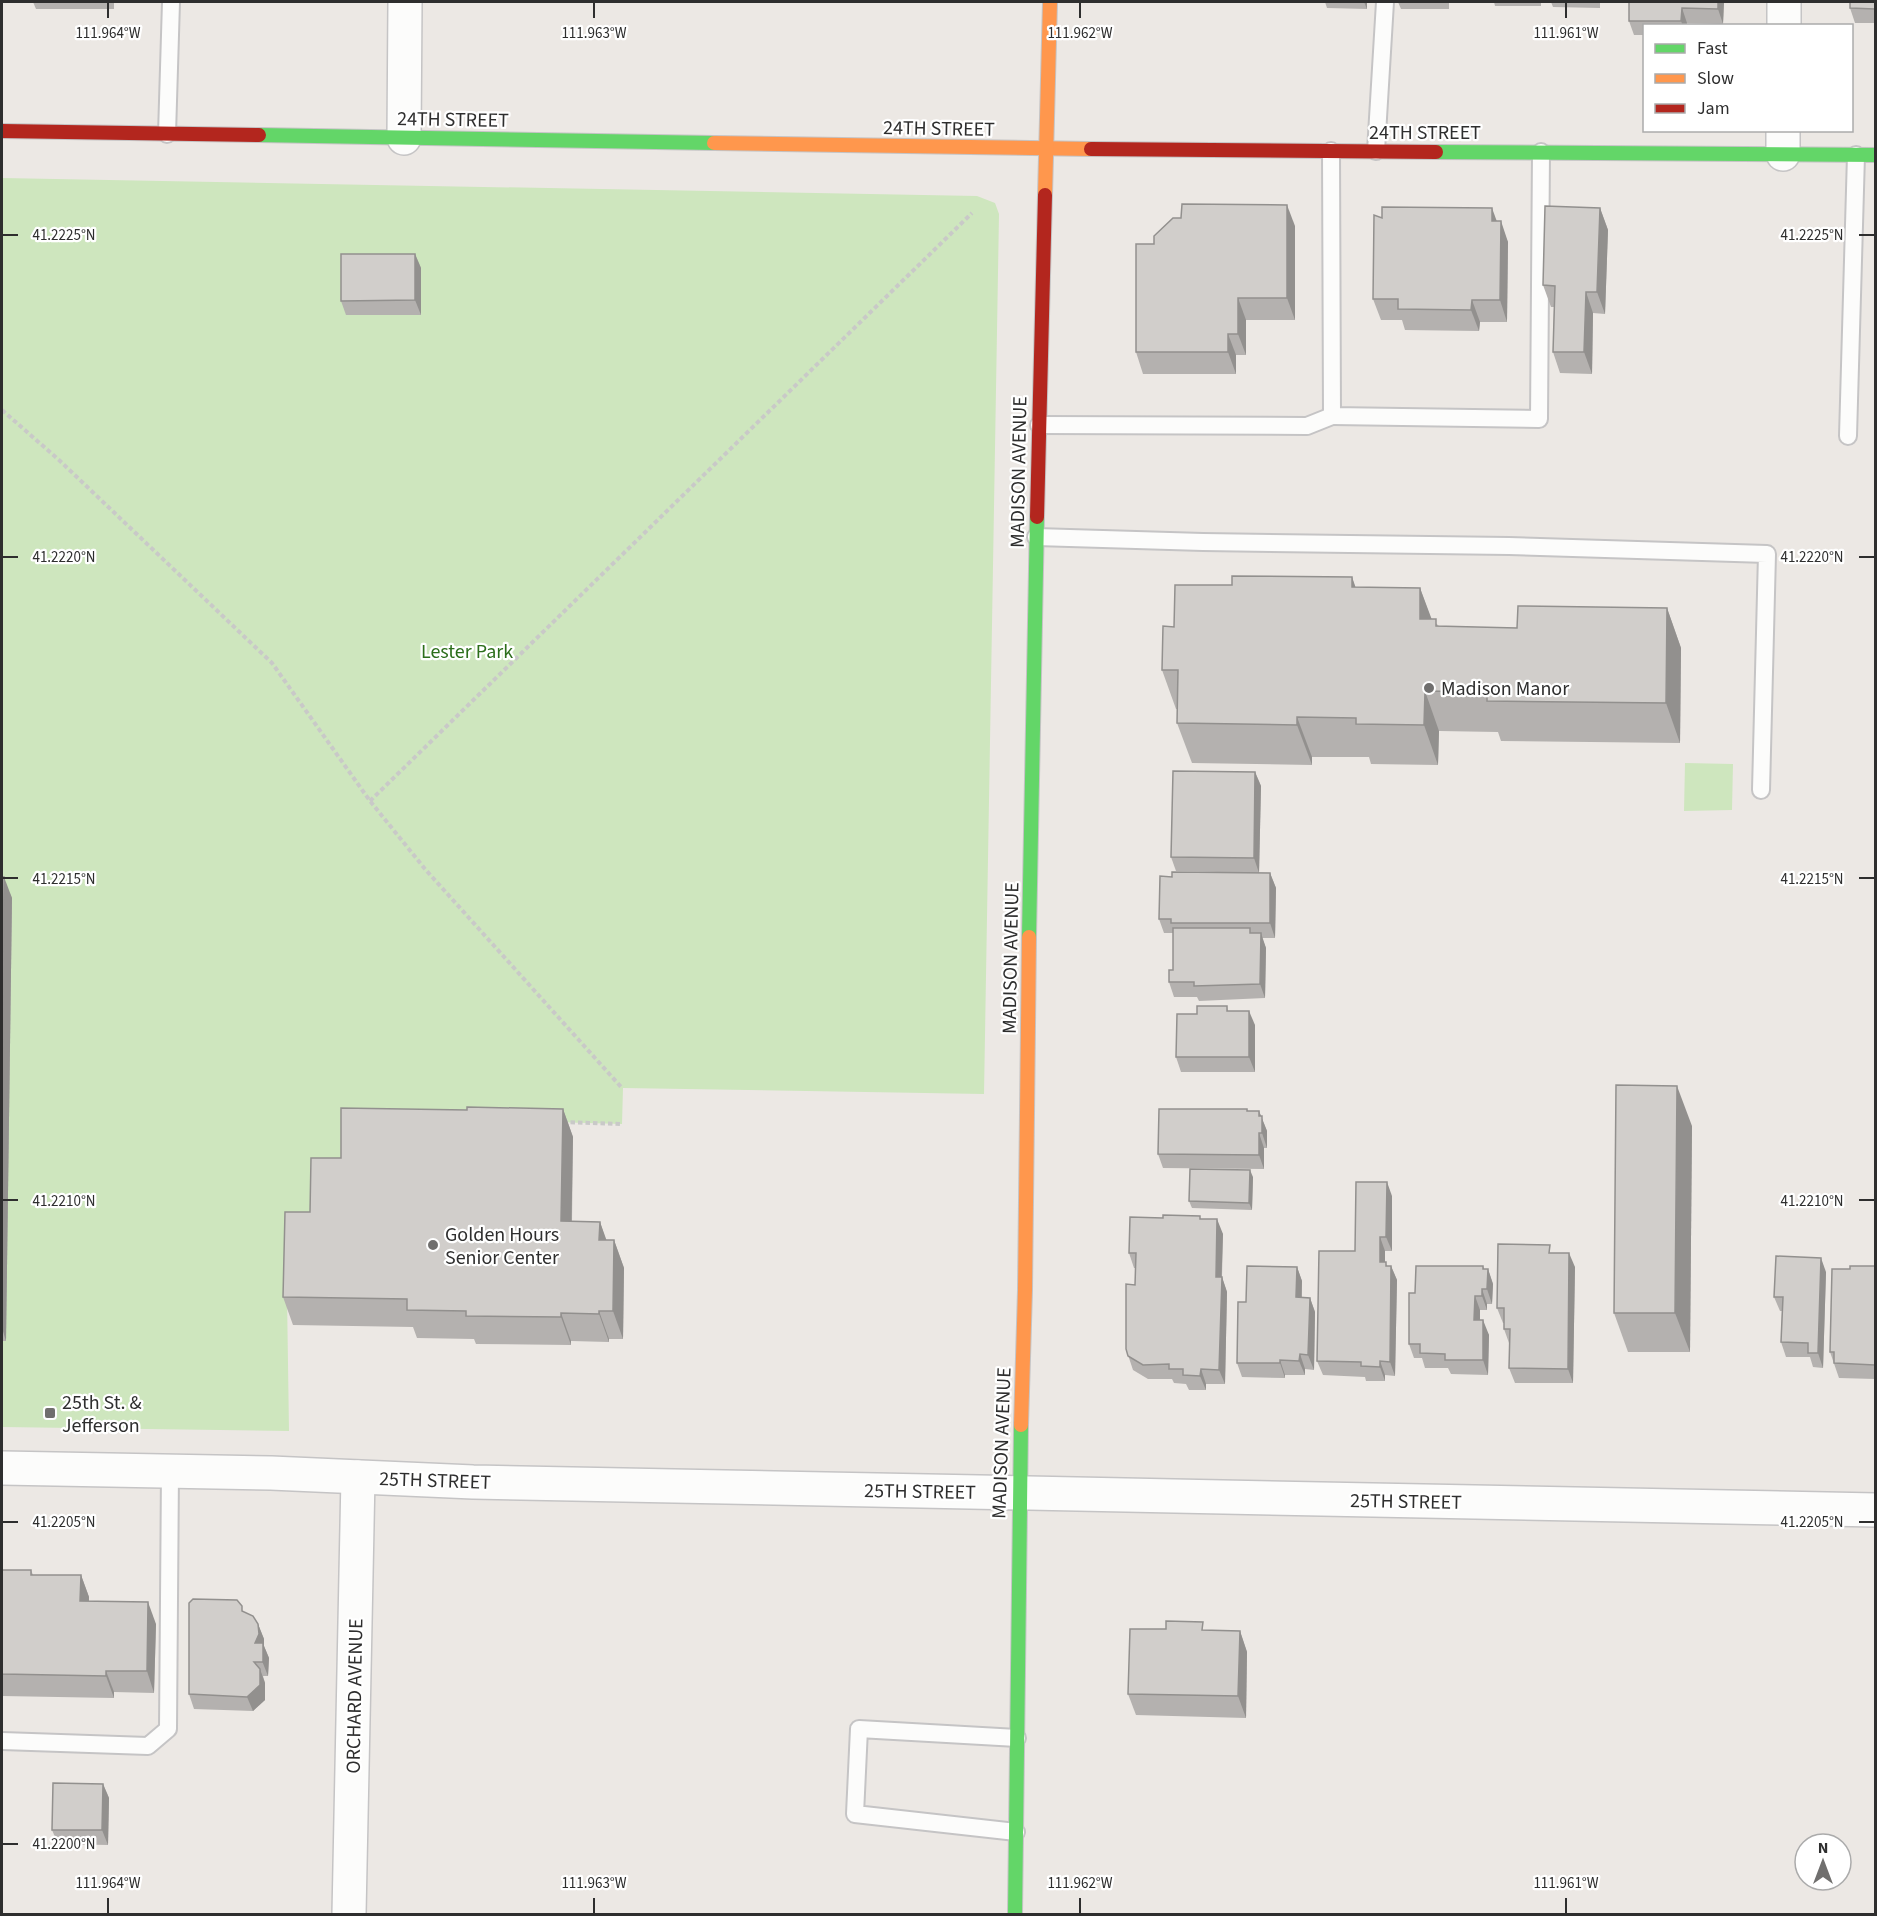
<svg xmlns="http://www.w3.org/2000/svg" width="1877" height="1916" viewBox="0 0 1877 1916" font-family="'Source Sans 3',sans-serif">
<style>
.green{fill:#cee6be}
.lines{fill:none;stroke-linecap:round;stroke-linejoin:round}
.lane-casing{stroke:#c5c4c5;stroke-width:20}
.street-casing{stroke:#c5c4c5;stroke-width:36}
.fast-casing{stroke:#c5c4c5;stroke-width:16}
.slow-casing{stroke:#c5c4c5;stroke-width:16}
.jam-casing{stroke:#c5c4c5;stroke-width:16}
.path{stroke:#c9c9c8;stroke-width:4;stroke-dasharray:4.5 3;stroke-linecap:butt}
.lane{stroke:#fcfcfb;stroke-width:16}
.street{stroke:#fcfcfb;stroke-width:33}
.fast{stroke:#63d668;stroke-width:14}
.slow{stroke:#ff974d;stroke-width:14}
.jam{stroke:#b3261e;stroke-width:14}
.wall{fill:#b4b1af}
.shaded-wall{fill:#92908e}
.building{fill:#d1cecb;stroke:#92908e;stroke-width:1.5}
.ticks{fill:none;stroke:#2e2e2e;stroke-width:2}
.poi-dot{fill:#706f6e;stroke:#fff;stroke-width:2}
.labels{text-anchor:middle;stroke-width:4.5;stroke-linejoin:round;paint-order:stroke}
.street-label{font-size:20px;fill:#2e2e2e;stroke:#fff}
.park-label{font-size:20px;fill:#2c6e1b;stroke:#fff}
.poi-label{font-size:20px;fill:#2e2e2e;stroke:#fff;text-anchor:start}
.ticks-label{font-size:15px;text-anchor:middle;fill:#2e2e2e;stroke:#fff;stroke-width:4.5;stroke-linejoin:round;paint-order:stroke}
</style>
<rect width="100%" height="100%" fill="#ece8e4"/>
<g class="green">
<path d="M2 178 977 196 995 203 999 214 984 1094 623 1088 622 1124 344 1116V1182L314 1235 287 1296 289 1431 2 1427Z"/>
<path d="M1685 763 1733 764 1732 810 1684 811Z"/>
</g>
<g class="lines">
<defs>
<g id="lane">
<path d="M167 134 171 2"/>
<path d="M1331 151 1332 416 1539 419 1541 152"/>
<path d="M1376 151 1385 2"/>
<path d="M1039 425 1307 426 1332 416"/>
<path d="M1848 436 1856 155"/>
<path d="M1036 537 1203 542 1509 546 1767 554 1761 790"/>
<path d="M2 1741 148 1746 168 1729 170 1471"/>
<path d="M1016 1832 855 1814 859 1729 1017 1738"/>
</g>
<g id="street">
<path d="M1784 26V2"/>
<path d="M1783 130V154"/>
<path d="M404 138 405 2"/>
<path d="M2 1468 271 1473 473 1482 1876 1510"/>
<path d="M349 1914 358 1477"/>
</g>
<g id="fast">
<path d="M259 135 714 143"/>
<path d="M1436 152 1876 155"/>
<path d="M1029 937 1037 517"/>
<path d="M1015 1914 1021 1425"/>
</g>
<g id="slow">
<path d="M714 143 1091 149"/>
<path d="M1045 195 1050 2"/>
<path d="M1021 1425 1025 1290 1029 937"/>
</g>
<g id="jam">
<path d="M2 131 259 135"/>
<path d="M1091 149 1436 152"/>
<path d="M1037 517 1045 195"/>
</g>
</defs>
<use href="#lane" class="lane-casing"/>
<use href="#street" class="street-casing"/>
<use href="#fast" class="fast-casing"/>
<use href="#slow" class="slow-casing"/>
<use href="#jam" class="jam-casing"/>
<g class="path">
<path d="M2 410 59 460 272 663 370 801 425 869 622 1088"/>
<path d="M370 801 972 213"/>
<path d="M563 1122 622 1124"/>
</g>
<use href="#lane" class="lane"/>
<use href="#street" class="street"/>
<use href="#fast" class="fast"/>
<use href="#slow" class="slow"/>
<use href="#jam" class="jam"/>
</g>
<g class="wall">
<path d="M33 2H114V9H36Z"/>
<path d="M1325 2H1367V9L1327 8Z"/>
<path d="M1398 2H1449V9H1401Z"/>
<path d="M1494 2H1541V6H1495Z"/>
<path d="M1551 2H1600V8L1553 7Z"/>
<path d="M1629 2H1724L1723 24 1687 23V26H1644V35H1634L1629 21Z"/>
<path d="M1875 2V23H1855L1850 8Z"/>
<path d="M1600 208 1608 230 1605 314 1593 313 1592 374 1560 373 1553 352 1554 307H1551L1543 285Z"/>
<path d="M1382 218 1497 221 1508 242 1507 322H1480L1479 331 1405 330 1402 320H1381L1373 299Z"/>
<path d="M1295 226V320H1246V355H1236V374H1143L1136 352 1154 244Z"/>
<path d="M415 254 421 268V315H346L341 301Z"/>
<path d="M1352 577 1355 587 1420 588 1431 619 1439 626 1517 628 1667 608 1681 648 1680 743 1501 741 1498 732 1439 731 1438 765 1371 764 1369 757H1312V765L1192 763 1177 723V709H1176L1162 670 1174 627 1232 585Z"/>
<path d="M1255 772 1261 786 1259 873 1176 871 1171 857Z"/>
<path d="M1270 873 1276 888 1275 938H1262L1266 948 1265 998 1199 1001 1197 997H1174L1169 982 1173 970V933H1164L1159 919 1172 877Z"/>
<path d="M2 877 12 898 6 1341H2Z"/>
<path d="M1227 1006 1228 1011 1255 1025V1072H1181L1176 1057 1197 1014Z"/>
<path d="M563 1109 573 1137 572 1221 600 1222 606 1240H614L624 1268 623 1339H609V1342L571 1341V1345L476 1344 474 1339 417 1338 413 1327 293 1325 283 1297 310 1212 341 1158 467 1110Z"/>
<path d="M1247 1109 1248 1111H1259L1267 1131V1148H1264V1169L1163 1168 1158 1154Z"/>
<path d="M1692 1126 1690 1352H1628L1614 1313Z"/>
<path d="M1253 1177 1252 1210 1192 1208 1189 1201Z"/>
<path d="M1392 1196V1251H1385V1262L1387 1266H1391L1397 1280 1395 1376 1385 1375V1381H1366L1365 1377 1323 1375 1317 1361Z"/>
<path d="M1202 1219 1223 1234 1222 1277 1227 1292 1225 1384H1206V1390H1189L1186 1384 1174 1383 1172 1379H1148L1133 1370 1126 1349 1135 1285 1136 1268H1134L1129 1253Z"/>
<path d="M1553 1253 1575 1267 1573 1383H1515L1509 1368 1510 1343H1509L1504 1329V1323H1503L1497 1308Z"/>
<path d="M1483 1266 1484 1269H1488L1493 1284 1492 1304H1487V1310H1480V1320L1489 1335 1488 1375 1451 1374 1448 1368H1425L1422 1358H1414L1409 1344 1415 1293Z"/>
<path d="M1875 1266V1379L1839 1378 1830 1352 1850 1269Z"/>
<path d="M1297 1267 1302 1281V1297L1310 1298 1315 1312 1314 1370 1305 1369V1375H1285V1378L1242 1377 1237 1363 1246 1302Z"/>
<path d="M1826 1272 1823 1368 1813 1367 1810 1357H1786L1781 1342 1782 1311H1780L1774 1297Z"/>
<path d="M2 1570H31L33 1575H81L89 1597V1601L156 1624 154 1693 114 1692V1698L2 1696Z"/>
<path d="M244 1612 258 1624 264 1639V1646L269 1658 268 1676H263L265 1683V1700L253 1711 194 1709 189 1694Z"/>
<path d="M1206 1630 1240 1631 1247 1652 1246 1718 1136 1715 1128 1694Z"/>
<path d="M103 1784 109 1798 108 1845 58 1844 52 1830Z"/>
</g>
<g class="shaded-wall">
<path d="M1364 2H1367V9Z"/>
<path d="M1718 2H1724L1723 24 1718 9Z"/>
<path d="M1682 8 1687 23V26H1683L1681 21Z"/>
<path d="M1287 205 1295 226V320L1287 298Z"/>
<path d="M1492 208 1500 230 1492 221Z"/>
<path d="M1600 208 1608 230 1605 314 1597 292Z"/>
<path d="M1501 221 1508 242 1507 322 1500 300Z"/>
<path d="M415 254 421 268V315L415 300Z"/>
<path d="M1586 292 1593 313 1592 374 1584 352Z"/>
<path d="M1238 298 1246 320V355L1238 334Z"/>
<path d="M1472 300 1480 322 1479 331 1471 310Z"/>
<path d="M1228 334 1236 355V374L1228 352Z"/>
<path d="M1352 577 1366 617 1352 587Z"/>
<path d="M1420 588 1435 628 1420 619Z"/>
<path d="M1667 608 1681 648 1680 743 1666 703Z"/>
<path d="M1425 691 1439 731 1438 765 1424 725Z"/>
<path d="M1297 717 1312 757V765L1297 725Z"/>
<path d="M1255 772 1261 786 1259 873 1254 858Z"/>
<path d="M1270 873 1276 888 1275 938 1270 923Z"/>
<path d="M4 877 12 898 6 1341 2 1328V1075Z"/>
<path d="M1261 933 1266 948 1265 998 1260 984Z"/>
<path d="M1249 1011 1255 1025V1072L1249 1057Z"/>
<path d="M1677 1086 1692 1126 1690 1352 1675 1313Z"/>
<path d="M563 1109 573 1137 571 1249 561 1221Z"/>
<path d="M1259 1111 1267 1131V1148L1262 1133Z"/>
<path d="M1259 1133 1264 1148V1169L1259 1155Z"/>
<path d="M1250 1170 1253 1177 1252 1210 1249 1203Z"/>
<path d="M1387 1182 1392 1196V1251L1386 1237Z"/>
<path d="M1217 1219 1223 1234 1221 1292 1216 1277Z"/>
<path d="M600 1222 610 1250 599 1240Z"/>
<path d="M1380 1237 1385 1251V1277L1380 1262Z"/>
<path d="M614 1240 624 1268 623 1339 613 1311Z"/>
<path d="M1569 1253 1575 1267 1573 1383 1568 1369Z"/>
<path d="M1821 1258 1826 1272 1823 1368 1818 1353Z"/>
<path d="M1391 1266 1397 1280 1395 1376 1390 1362Z"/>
<path d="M1483 1266 1487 1278 1488 1269 1493 1284 1492 1304 1487 1289Z"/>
<path d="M1297 1267 1302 1281 1301 1312 1296 1297Z"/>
<path d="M1222 1277 1227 1292 1225 1384 1219 1370Z"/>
<path d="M1482 1289 1487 1304V1310L1482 1296Z"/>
<path d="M1475 1296 1480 1310V1335L1474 1320Z"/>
<path d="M1310 1298 1315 1312 1314 1370 1308 1355Z"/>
<path d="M599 1311 609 1339V1342L599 1314Z"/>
<path d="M561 1313 571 1341V1345L561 1317Z"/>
<path d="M1483 1320 1489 1335 1488 1375 1483 1360Z"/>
<path d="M1300 1354 1305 1369V1375L1299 1361Z"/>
<path d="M1280 1360 1285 1375V1378L1280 1363Z"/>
<path d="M1380 1361 1385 1375V1381L1380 1367Z"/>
<path d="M1201 1369 1206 1384V1390L1200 1376Z"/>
<path d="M81 1575 89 1597 88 1623 80 1601Z"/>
<path d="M148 1602 156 1624 154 1693 147 1671Z"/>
<path d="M258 1624 264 1639V1646L269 1658 268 1676 255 1643Z"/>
<path d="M1240 1631 1247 1652 1246 1718 1238 1696Z"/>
<path d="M260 1669 265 1683V1700L253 1711 247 1697Z"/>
<path d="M106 1671 114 1692V1698L106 1676Z"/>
<path d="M103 1784 109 1798 108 1845 102 1830Z"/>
</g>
<g class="building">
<path d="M1629 2H1718V9L1682 8 1681 21H1629Z"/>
<path d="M1850 2H1875V9L1850 8Z"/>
<path d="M1182 204 1287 205V298H1238V334H1228V352H1136V244H1154V236L1173 218H1181Z"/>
<path d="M1545 206 1600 208 1597 292H1586L1584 352H1553L1555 286 1543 285Z"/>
<path d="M1382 207 1492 208V221H1501L1500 300H1472L1471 310 1398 309V299H1373L1374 215 1382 218Z"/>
<path d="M341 254H415V300L341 301Z"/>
<path d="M1232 576 1352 577V587L1420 588V619H1436V626L1517 628 1518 606 1667 608 1666 703 1487 701V692L1425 691 1424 725 1356 724V718L1297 717V725L1177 723 1178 670H1162L1163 626 1174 627 1175 585H1232Z"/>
<path d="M1173 771 1255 772 1254 858 1171 857Z"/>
<path d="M1172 872 1270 873V923H1171V919H1159L1160 876 1172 877Z"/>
<path d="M2 877H4L2 1075Z"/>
<path d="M1173 928H1250V933H1261L1260 984 1194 986V982H1169V970H1173Z"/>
<path d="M1197 1006H1227V1011H1249V1057H1176L1177 1014H1197Z"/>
<path d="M1616 1085 1677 1086 1675 1313H1614Z"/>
<path d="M467 1107 563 1109 561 1221 600 1222 599 1240H614L613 1311H599V1314L561 1313V1317L466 1316V1311L407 1310V1299L283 1297 285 1212H310L311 1158H341V1108L467 1110Z"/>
<path d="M1159 1109H1247V1111H1259V1116H1262V1133H1259V1155L1158 1154Z"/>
<path d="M1190 1169 1250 1170 1249 1203 1189 1201Z"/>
<path d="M1356 1182H1387L1386 1237H1380V1262H1386V1266H1391L1390 1362 1380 1361V1367L1361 1366V1362L1317 1361 1319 1251H1355Z"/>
<path d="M1163 1215 1200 1216V1219H1217L1216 1277H1222L1219 1370 1201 1369 1200 1376 1183 1375V1369H1169V1364L1143 1365 1128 1356 1126 1349V1284L1135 1285 1136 1253H1129L1130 1217 1163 1218Z"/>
<path d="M1498 1244 1550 1245 1549 1253H1569L1568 1369 1509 1368 1510 1329H1504V1308H1497Z"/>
<path d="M1776 1256 1821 1258 1818 1353H1808V1343L1781 1342 1783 1297H1774Z"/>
<path d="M1247 1266 1297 1267 1296 1297 1310 1298 1308 1355 1300 1354 1299 1361 1280 1360V1363H1237L1238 1302H1246Z"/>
<path d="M1416 1266H1483V1269H1488L1487 1289H1482V1296H1475L1474 1320H1483V1360H1445V1354L1420 1353V1344H1409V1293H1415Z"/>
<path d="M1850 1266H1875V1365L1834 1363V1352H1830L1832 1269H1850Z"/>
<path d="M2 1570H31V1575H81L80 1601 148 1602 147 1671H106V1676L2 1674Z"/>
<path d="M193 1599 237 1600 242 1606V1611L253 1616 258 1624 259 1634 255 1643H263V1662H254L260 1669V1685L247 1697 189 1694V1603Z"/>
<path d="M1166 1621 1203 1622 1202 1630 1240 1631 1238 1696 1128 1694 1130 1629H1166Z"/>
<path d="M53 1783 103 1784 102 1830H52Z"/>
</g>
<path class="ticks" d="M108 3V18M594 3V18M1080 3V18M1566 3V18M3 235H18M1859 235H1874M3 557H18M1859 557H1874M3 878H18M1859 878H1874M3 1200H18M1859 1200H1874M3 1522H18M1859 1522H1874M3 1844H18M108 1898V1913M594 1898V1913M1080 1898V1913M1566 1898V1913"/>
<g class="poi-dot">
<circle cx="1429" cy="688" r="6"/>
<circle cx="433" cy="1245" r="6"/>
<rect x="44" y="1407" width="12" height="12" rx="3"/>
</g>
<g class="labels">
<g class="street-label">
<text transform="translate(453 119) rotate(1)" y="7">24TH STREET</text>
<text transform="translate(939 128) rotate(1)" y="7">24TH STREET</text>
<text x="1425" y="139">24TH STREET</text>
<text transform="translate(1018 472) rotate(-89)" y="7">MADISON AVENUE</text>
<text transform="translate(1010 958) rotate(-89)" y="7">MADISON AVENUE</text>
<text transform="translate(1001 1443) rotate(-88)" y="7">MADISON AVENUE</text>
<text transform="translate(435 1480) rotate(2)" y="7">25TH STREET</text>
<text transform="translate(920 1491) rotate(1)" y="7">25TH STREET</text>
<text transform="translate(1406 1501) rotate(1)" y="7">25TH STREET</text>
<text transform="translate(354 1696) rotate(-89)" y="7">ORCHARD AVENUE</text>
</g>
<g class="park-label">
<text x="467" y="658">Lester Park</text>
</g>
<g class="poi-label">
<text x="1441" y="695">Madison Manor</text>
<text x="445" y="1241">Golden Hours<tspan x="445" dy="23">Senior Center</tspan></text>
<text x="62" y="1409">25th St. &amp;<tspan x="62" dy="23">Jefferson</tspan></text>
</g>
</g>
<g class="ticks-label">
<text x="108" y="38">111.964°W</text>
<text x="594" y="38">111.963°W</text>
<text x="1080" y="38">111.962°W</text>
<text x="1566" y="38">111.961°W</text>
<text x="64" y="240">41.2225°N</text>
<text x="1812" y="240">41.2225°N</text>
<text x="64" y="562">41.2220°N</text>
<text x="1812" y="562">41.2220°N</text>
<text x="64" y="884">41.2215°N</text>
<text x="1812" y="884">41.2215°N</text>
<text x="64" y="1206">41.2210°N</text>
<text x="1812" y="1206">41.2210°N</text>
<text x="64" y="1527">41.2205°N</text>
<text x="1812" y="1527">41.2205°N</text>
<text x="64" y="1849">41.2200°N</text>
<text x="108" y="1888">111.964°W</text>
<text x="594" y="1888">111.963°W</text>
<text x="1080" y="1888">111.962°W</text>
<text x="1566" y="1888">111.961°W</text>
</g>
<rect width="1877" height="1916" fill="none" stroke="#2e2e2e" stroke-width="6"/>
<rect x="1643" y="24" width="210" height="108" fill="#ffffff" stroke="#ababab" stroke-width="1.5"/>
<rect x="1655" y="44" width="30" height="9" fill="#63d668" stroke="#ababab" stroke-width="1.5"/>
<text x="1697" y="54" font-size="18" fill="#2e2e2e">Fast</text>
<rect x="1655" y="74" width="30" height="9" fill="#ff974d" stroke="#ababab" stroke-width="1.5"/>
<text x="1697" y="84" font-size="18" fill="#2e2e2e">Slow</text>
<rect x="1655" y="104" width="30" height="9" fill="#b3261e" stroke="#ababab" stroke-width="1.5"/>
<text x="1697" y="114" font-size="18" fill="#2e2e2e">Jam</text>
<g transform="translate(1823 1862)"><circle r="28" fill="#ffffff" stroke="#ababab" stroke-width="1.5"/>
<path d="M0-4.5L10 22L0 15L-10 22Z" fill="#706f6e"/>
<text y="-9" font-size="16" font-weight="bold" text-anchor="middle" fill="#2e2e2e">N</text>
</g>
</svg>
